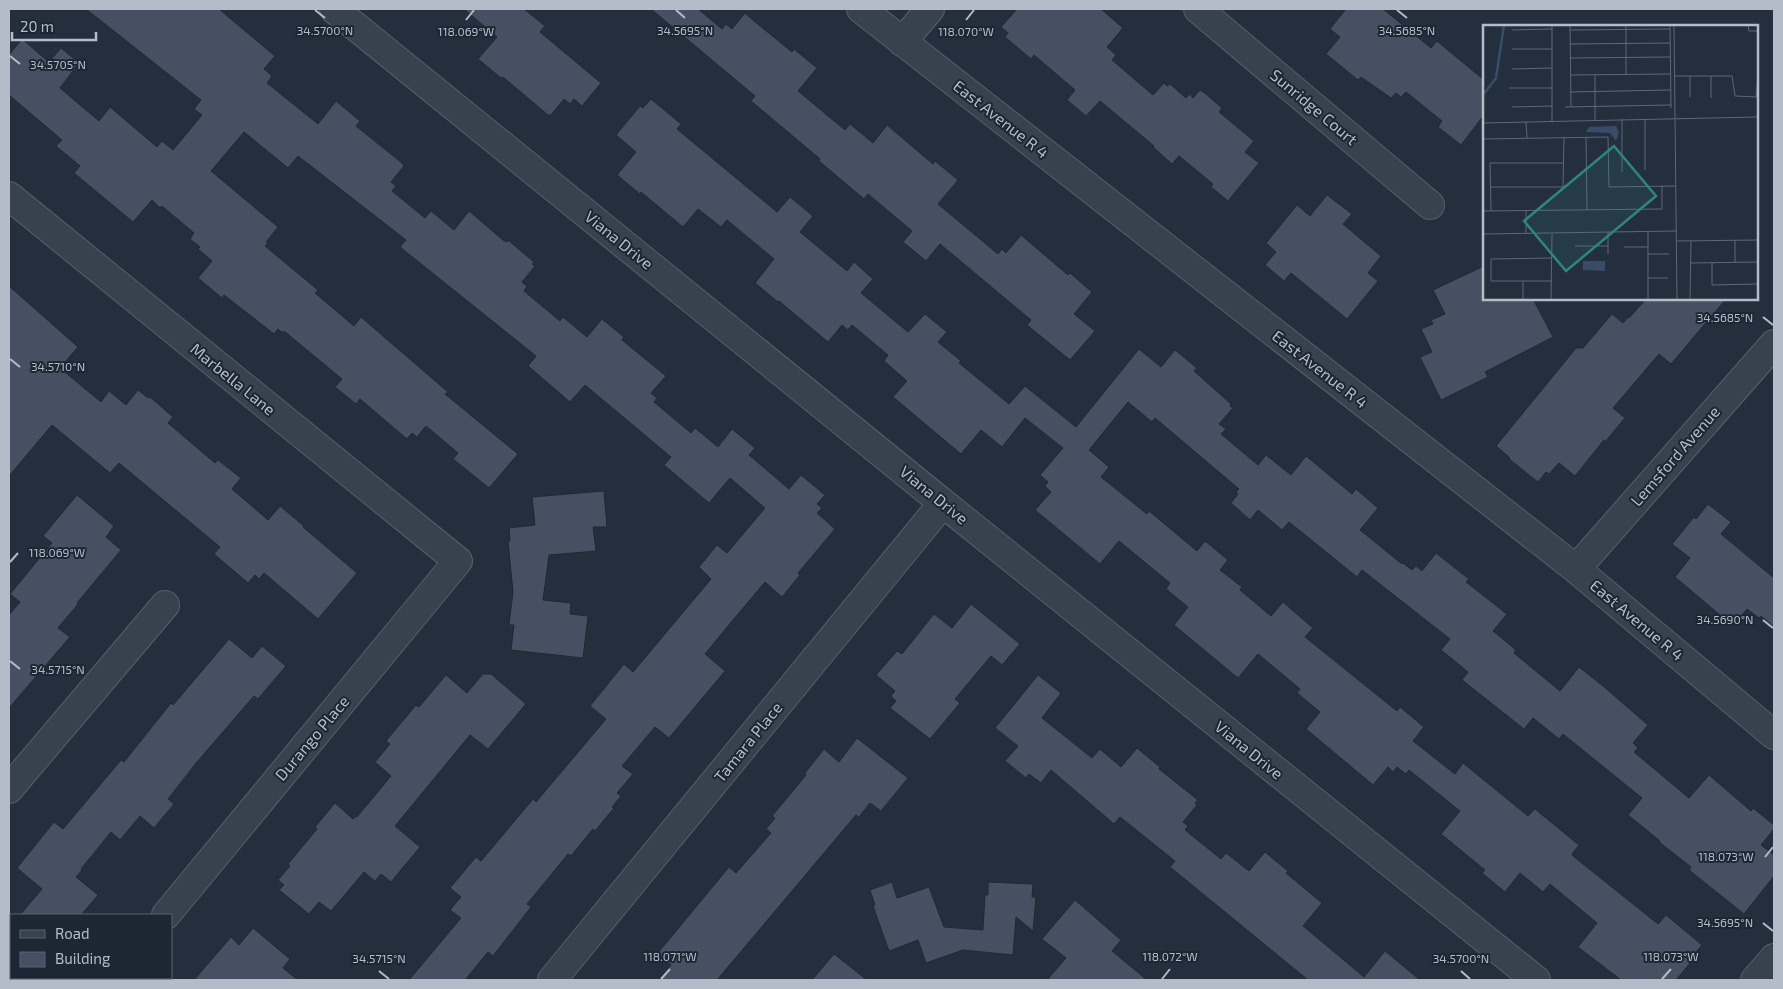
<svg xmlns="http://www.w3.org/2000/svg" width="1783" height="989" viewBox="0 0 1783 989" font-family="'Exo 2',sans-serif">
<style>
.building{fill:#455162;stroke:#1f2835}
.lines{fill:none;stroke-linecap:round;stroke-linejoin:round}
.street-casing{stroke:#565f6c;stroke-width:30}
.street{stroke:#38414e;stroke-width:28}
.ticks{fill:none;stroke:#b4bcc9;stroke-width:2}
.labels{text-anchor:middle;stroke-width:4;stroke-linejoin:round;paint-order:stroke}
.street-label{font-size:16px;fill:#b4bcc9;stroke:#1d2633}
.inset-river{fill:none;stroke:#394c67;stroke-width:2.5}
.inset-road{fill:none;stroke:#5e6776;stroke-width:1}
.view{fill:#308480;fill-opacity:0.15;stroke:#308480;stroke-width:2.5}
.inset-edge{fill:none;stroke:#b4bcc9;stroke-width:2.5}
.ticks-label{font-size:12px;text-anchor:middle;fill:#b4bcc9;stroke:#1d2633;stroke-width:4;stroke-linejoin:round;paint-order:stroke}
</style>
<rect width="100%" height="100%" fill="#242f3e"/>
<g class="building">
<path d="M86 9H219L275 56 264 69 272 76 267 83 318 124 336 101 360 121 356 126 402 163 404 166 391 182 396 186 392 191 425 218 431 211 454 230 469 211 503 240 507 242 508 240 534 262 532 264 535 266 522 282 527 286 524 291 560 321 563 317 587 337 602 319 624 337 622 340 666 376 651 393 657 398 654 402 691 433 695 428 718 447 732 429 755 448 749 455 789 489 801 475 825 495 817 504 822 508 817 513 835 529 798 573 800 575 782 597 765 582 723 632 705 654 725 671 669 738 655 727 622 766 633 774 617 793 621 796 612 807 614 808 595 831 593 829 571 856 568 854 527 904 531 907 493 956 488 952 465 980H409L461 918 450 910 461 897 450 888 476 857 481 861 533 799 536 802 606 719 590 706 624 664 633 672 711 579 699 567 717 545 727 553 765 508 730 478 709 503 664 465 671 457 585 385 570 402 528 366 536 356 400 247 406 240 298 156 288 168 244 132 211 171 278 227 266 242 268 243 265 246 318 290 315 293 354 326 361 317 448 392 445 394 518 454 489 488 453 459 458 453 426 426 417 437 412 433 407 439 360 399 356 404 335 387 342 379 284 331 283 333 278 329 274 334 224 295 222 298 198 278 212 261 198 249 200 247 190 239 194 233 162 206 160 208 152 200 133 222 74 173 80 166 56 146 62 140 9 95V55L22 39 49 62 61 48 79 63 60 88 99 121 110 107 157 147 162 141 173 150 202 115 194 109 201 100Z"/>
<path d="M464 9H524L545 26 540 32 601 83 582 106 574 99 570 104 564 99 551 115H548L503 77 501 78 478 59 497 37Z"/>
<path d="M651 9H698L722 29 726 24 732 29 745 13 748 16 792 52 794 49 817 68 798 91 845 130 850 124 873 143 887 125 933 164 935 161 958 180 938 204 998 254 1002 249 1006 253 1021 235 1068 275 1070 273 1092 292 1074 314 1095 331 1070 360 1027 325 1031 320 940 244 926 261 903 242 912 231 868 194 864 199 819 161 820 159 751 101 755 96Z"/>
<path d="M1017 9H1101L1123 28 1107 47 1116 55 1112 60 1153 95 1164 83 1167 86 1170 84 1186 98 1190 94 1193 98 1200 90 1206 94 1222 108 1219 112 1254 141 1245 152 1259 163 1228 201 1211 187 1213 184 1179 156 1172 164 1153 147 1154 146 1100 101 1086 116 1067 100 1075 90 1034 55 1031 59 1005 37 1008 33 1001 27Z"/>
<path d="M1346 9H1383L1431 48 1437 41 1484 80V115L1461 145 1438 127 1442 121 1406 92 1401 97 1396 93 1391 98 1361 77 1358 80 1326 54 1340 37 1330 29Z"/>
<path d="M651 99 681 124 677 129 777 212 790 197 813 216 800 232 847 271 854 262 873 279 861 293 908 332 925 314 947 332 938 342 961 361 959 363 1009 404 1025 386 1076 427 1139 349 1161 367 1175 350 1197 368 1194 371 1231 404 1230 406 1233 408 1219 424 1226 429 1221 434 1258 465 1266 455 1291 475 1306 456 1352 494 1356 489 1378 508 1360 530 1402 564 1403 563 1412 570 1416 566 1422 571 1436 553 1469 579 1466 582 1507 614 1493 631 1516 650 1514 653 1560 691 1579 667 1603 686 1648 725 1633 743 1638 748 1634 752 1689 798 1709 775 1751 811 1753 808 1774 825V829L1761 845 1774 855V876L1744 914 1689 870 1691 867 1659 842 1660 841 1628 815 1642 798 1563 734 1559 739 1533 718 1524 729 1462 680 1468 672 1441 650 1450 639 1362 570 1357 577 1289 522 1282 530 1258 510 1250 520 1231 503 1238 494 1236 492 1239 489 1155 418 1152 422 1128 402 1089 450 1109 467 1101 477 1147 514 1149 511 1197 551 1205 541 1228 560 1220 570 1242 587 1240 590 1271 616 1283 602 1313 628 1305 637 1397 711 1400 707 1424 727 1413 741 1455 774 1463 763 1528 816 1535 809 1579 845 1572 854 1573 856 1658 924 1666 915 1702 945 1689 960 1691 962 1676 980H1621L1578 947 1597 923 1550 884 1543 892 1520 873 1505 892 1482 873 1485 870 1441 834 1460 811 1409 770 1406 774 1397 767 1393 772 1388 767 1373 785 1306 729 1320 712 1297 693 1300 689 1258 654 1238 678 1174 625 1188 607 1166 589 1170 583 1119 541 1100 564 1035 510 1051 492 1045 486 1048 482 1040 475 1063 448 1025 418 1002 447 981 430 961 454 893 397 907 381 884 361 888 355 852 325 848 330 842 325 828 342 779 301 778 302 755 283 774 259 727 220 721 227 698 209 683 227 641 192 640 194 617 175 636 152 616 135 640 106 643 108Z"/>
<path d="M1327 195 1352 214 1343 224 1381 256 1368 273 1378 281 1347 319 1291 273 1284 281 1265 265 1276 252 1266 243 1297 205 1310 216Z"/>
<path d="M1484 266V299H1533L1553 337 1485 372 1488 377 1441 400 1420 357 1432 352 1421 329 1433 324 1431 320 1445 314 1433 290Z"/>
<path d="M9 286 78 347 60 368 101 402 109 391 126 405 138 390 148 398 150 397 173 417 168 423 215 463 218 460 241 478 232 489 268 520 280 506 304 526 303 527 357 573 318 619 264 573 259 579 255 575 248 583 214 554 220 547 119 463 110 473 52 425 9 476Z"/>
<path d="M1646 299H1726L1671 364 1659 354 1613 408 1625 418 1605 442 1604 440 1575 476 1559 463 1549 474 1546 472 1538 482 1509 459 1510 458 1496 446 1576 348H1583L1612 314 1623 323 1628 317 1629 318Z"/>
<path d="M604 491 607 527H593L596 551 549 555 543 600 571 603 570 614 588 616 583 658 511 650 514 625H509L513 592 508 541H510L509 528 535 525 532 497Z"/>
<path d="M77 495 114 526 106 537 121 550 77 603 78 604 58 628 70 637 9 708V615L20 602 10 594 52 543 43 536Z"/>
<path d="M1708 504 1731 522 1721 534 1774 578V627L1761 616 1759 618 1747 609 1733 626 1675 577 1690 558 1672 544 1694 517 1696 519Z"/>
<path d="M971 604 1020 644 1002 665 991 656 955 699 960 703 930 739 890 708 896 701 891 696 895 691 876 675 897 651 902 654 934 614 952 628Z"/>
<path d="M229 639 252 658 262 646 286 666 258 699 254 696 197 762 168 799 174 804 154 828 140 816 120 840 111 832 81 869 82 870 76 877 98 895 81 915H20L42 889 17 868 54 822 63 829 121 760 124 762 171 703 173 705Z"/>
<path d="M483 674H491L526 704 488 749 470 735 395 826 420 847 391 882 381 874 375 881 364 872 331 911 319 902 309 914 279 890 284 885 278 880 290 866 288 864 317 829 315 827 335 803 353 819 356 816 357 817 391 776 375 762 390 744 386 741 416 705 419 707 446 675 467 693Z"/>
<path d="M1038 675 1061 693 1042 718 1092 758 1100 749 1121 767 1137 748 1160 767 1159 769 1198 800 1195 803 1197 805 1183 822 1188 826 1185 830 1221 859 1226 853 1249 871 1265 852 1288 871 1286 873 1322 903 1303 926 1364 977 1385 951 1420 980H1308L1170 867 1175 861 1120 817 1114 824 1051 770 1041 783 1029 774 1026 778 1005 761 1018 746 995 728Z"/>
<path d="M857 738 908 778 881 811 870 803 859 817 856 815 717 980H659L671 965 657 954 729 867 736 873 771 833 766 829 775 818 772 816 806 775 805 773 824 749 839 762Z"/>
<path d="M892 882 897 898 929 887 944 927 983 930 985 895H988V882L1033 884 1032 897H1036L1033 931 1016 917 1013 955 963 950 926 963 918 940 889 951 873 906 875 905 870 890Z"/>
<path d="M1075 900 1121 940 1112 951 1147 980H1047L1066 958 1042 939Z"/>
<path d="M253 928 290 959 283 968 298 980H194L231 937 239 945Z"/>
<path d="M834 954 867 980H812Z"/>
</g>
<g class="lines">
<defs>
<g id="street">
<path d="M334 9 943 503 1536 980"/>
<path d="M861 9 1576 569 1774 735"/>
<path d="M1198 9 1430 205"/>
<path d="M902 42 930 9"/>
<path d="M9 196 458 561 166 915"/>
<path d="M1576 569 1774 344"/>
<path d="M9 789 165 605"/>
<path d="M112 980 114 978"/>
<path d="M552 980 943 503"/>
<path d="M1755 980 1774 958"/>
</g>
</defs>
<use href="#street" class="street-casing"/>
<use href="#street" class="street"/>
</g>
<path class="ticks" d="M315 10 325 18M676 10 685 18M1397 10 1407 18M466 20 474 10M966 20 974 10M10 56 20 64M1763 317 1773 325M10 359 20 367M10 562 18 553M1763 620 1773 628M10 661 20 669M1765 857 1773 847M1763 923 1773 931M379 971 389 979M1461 971 1470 979M661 979 670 969M1162 979 1170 969M1662 979 1671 969"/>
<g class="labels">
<g class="street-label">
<text transform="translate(1314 107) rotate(40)" y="6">Sunridge Court</text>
<text transform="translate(1001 119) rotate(38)" y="6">East Avenue R 4</text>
<text transform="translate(619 240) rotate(39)" y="6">Viana Drive</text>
<text transform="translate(1320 369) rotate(38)" y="6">East Avenue R 4</text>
<text transform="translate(233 379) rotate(39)" y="6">Marbella Lane</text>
<text transform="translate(1675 456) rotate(-49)" y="6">Lemsford Avenue</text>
<text transform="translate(934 495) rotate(39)" y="6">Viana Drive</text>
<text transform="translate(1637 620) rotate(40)" y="6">East Avenue R 4</text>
<text transform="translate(312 738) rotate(-50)" y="6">Durango Place</text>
<text transform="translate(748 742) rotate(-51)" y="6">Tamara Place</text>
<text transform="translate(1249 750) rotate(39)" y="6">Viana Drive</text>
</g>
</g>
<g transform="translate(1483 25)">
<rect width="275" height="275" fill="#242f3e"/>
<path d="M133 101 136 107 133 116 127 108 103 107 106 102ZM100 236H122V246L100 245Z" fill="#394c67"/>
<path class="inset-river" d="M0 70 13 53 21 0"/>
<path class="inset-road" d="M69 0V96M87 0 88 82M143 0V49M187 0 188 83M191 0 194 275M265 0 266 6H275M29 5 69 4M87 5 187 4M87 19 187 18M29 24H69M87 33 187 32M29 44 69 43M87 50 187 49M112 50V95M192 51H249L252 71 275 72M207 51V72M228 51V73M26 63H69M87 67 187 65M273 72 275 51M29 82 69 81M82 82 188 80M43 97 44 113M0 98 275 92M103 112 104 185M0 114 125 112 126 162 193 161M162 145V94M139 147V94M7 162H80L81 113M0 186 179 184V161M8 186 7 138H80M0 209 193 206M43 209V186M252 215V238M194 216 275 215M92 221H125M141 222H165M125 229V207M165 229H186M69 233 8 234V256H69M208 238 275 237M229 238V260L275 259M165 253H185M40 256V275M68 275 69 209M165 275V206M207 275 208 216"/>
<path class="view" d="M131 121 173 171 83 246 41 196Z"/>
<rect width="275" height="275" class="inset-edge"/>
</g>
<g class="ticks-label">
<text x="685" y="35">34.5695°N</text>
<text x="1407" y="35">34.5685°N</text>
<text x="325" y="35">34.5700°N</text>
<text x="466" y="36">118.069°W</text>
<text x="966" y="36">118.070°W</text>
<text x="58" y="69">34.5705°N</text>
<text x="1725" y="322">34.5685°N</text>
<text x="58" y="371">34.5710°N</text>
<text x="57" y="557">118.069°W</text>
<text x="1725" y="624">34.5690°N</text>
<text x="58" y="674">34.5715°N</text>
<text x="1726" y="861">118.073°W</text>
<text x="1725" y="927">34.5695°N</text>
<text x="670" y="961">118.071°W</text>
<text x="1170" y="961">118.072°W</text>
<text x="1671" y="961">118.073°W</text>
<text x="379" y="963">34.5715°N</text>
<text x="1461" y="963">34.5700°N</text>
</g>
<rect width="1783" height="989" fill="none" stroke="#b4bcc9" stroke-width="20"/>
<rect x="10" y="914" width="162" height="65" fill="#1d2633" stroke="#59626f"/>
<rect x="20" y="930" width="25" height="8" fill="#38414e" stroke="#59626f"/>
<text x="55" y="939" font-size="15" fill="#b4bcc9">Road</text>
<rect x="20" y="952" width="25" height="15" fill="#455162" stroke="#59626f"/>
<text x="55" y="964" font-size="15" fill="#b4bcc9">Building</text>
<path d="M12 32v8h84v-8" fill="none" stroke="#b4bcc9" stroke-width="2.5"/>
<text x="20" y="32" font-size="15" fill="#b4bcc9" stroke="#1d2633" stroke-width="4" paint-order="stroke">20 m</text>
</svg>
